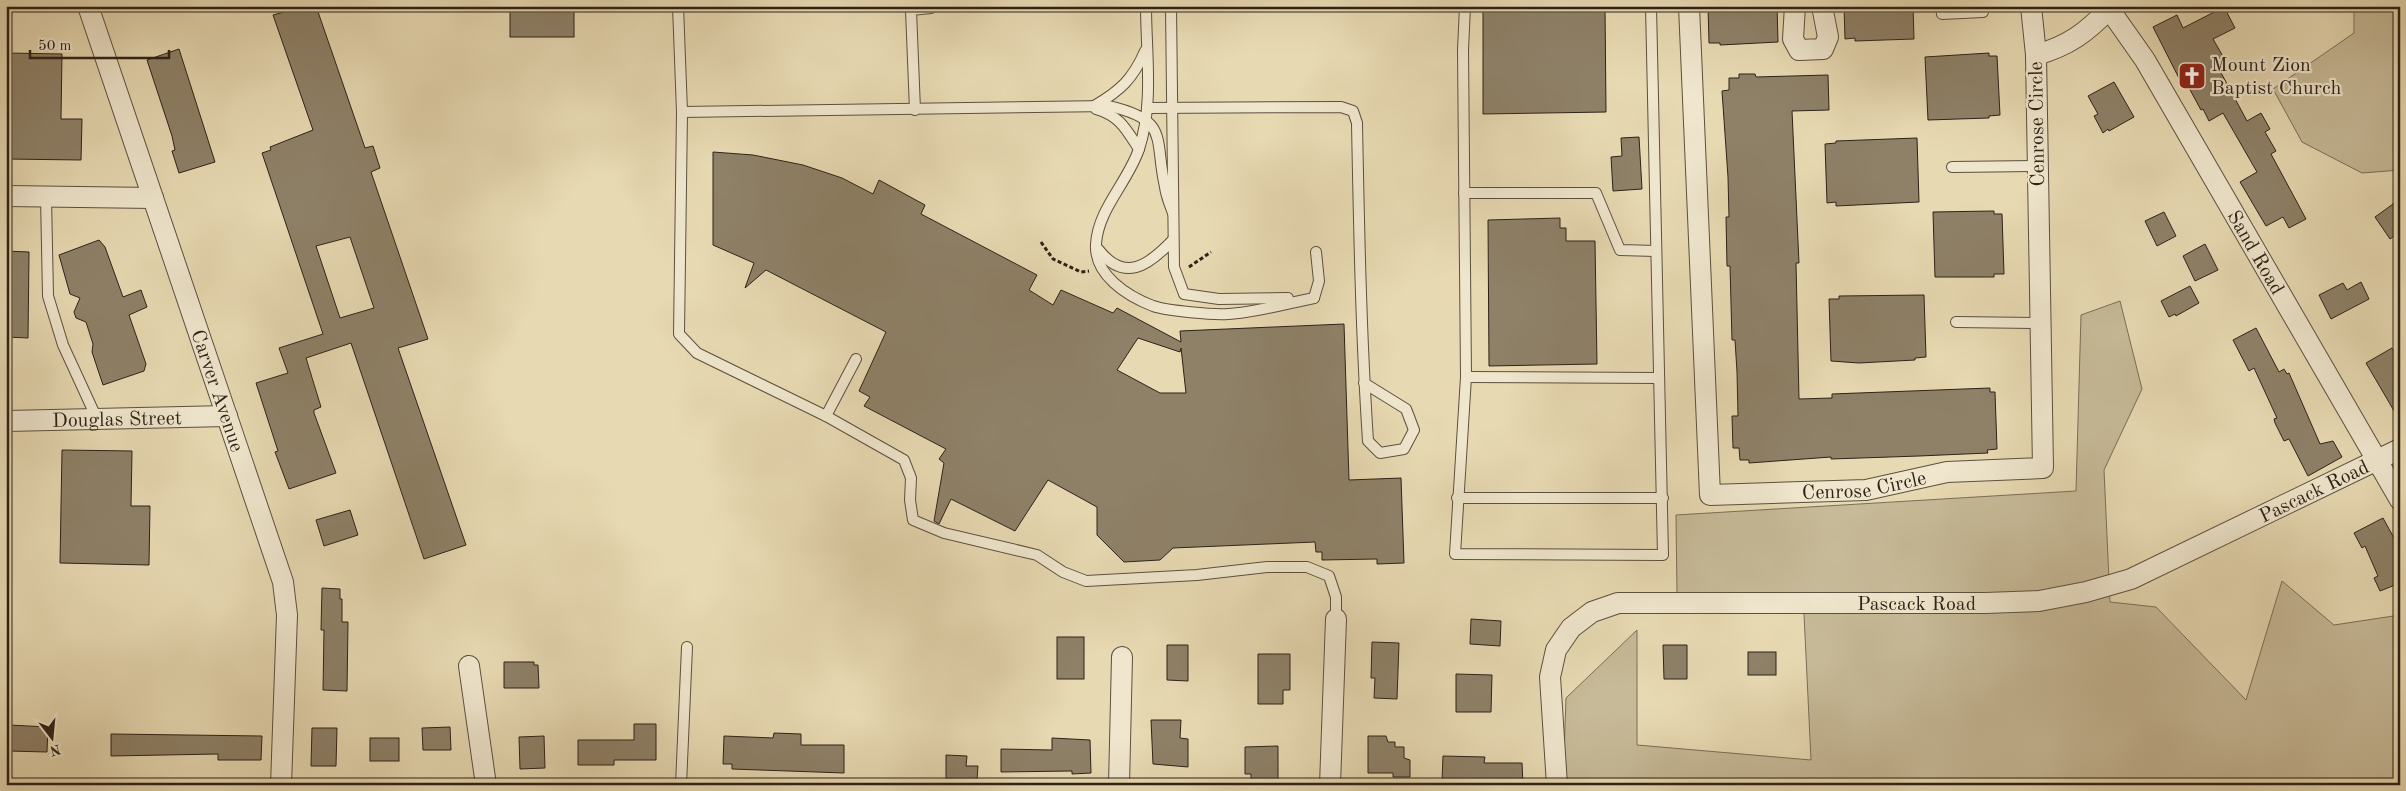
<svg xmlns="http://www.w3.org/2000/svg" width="2406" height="791" viewBox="0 0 2406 791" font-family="'Old Standard TT',serif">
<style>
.green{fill:#c7ba98;stroke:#7a6e58}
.building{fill:#8e8168;stroke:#2d2217;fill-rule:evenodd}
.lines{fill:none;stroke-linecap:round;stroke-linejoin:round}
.service-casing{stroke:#5c503e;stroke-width:12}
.minor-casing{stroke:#5c503e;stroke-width:22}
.path{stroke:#2d2217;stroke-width:3;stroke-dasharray:4 2.5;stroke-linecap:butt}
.service{stroke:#efe6cd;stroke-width:10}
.minor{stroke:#efe6cd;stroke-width:20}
.labels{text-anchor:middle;stroke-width:4.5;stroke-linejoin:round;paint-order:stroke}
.poi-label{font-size:20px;fill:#2d2217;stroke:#efe6cd;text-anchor:start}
.street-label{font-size:20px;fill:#2d2217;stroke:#efe6cd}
</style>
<rect width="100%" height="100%" fill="#e7d9b2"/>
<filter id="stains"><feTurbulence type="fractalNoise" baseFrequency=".004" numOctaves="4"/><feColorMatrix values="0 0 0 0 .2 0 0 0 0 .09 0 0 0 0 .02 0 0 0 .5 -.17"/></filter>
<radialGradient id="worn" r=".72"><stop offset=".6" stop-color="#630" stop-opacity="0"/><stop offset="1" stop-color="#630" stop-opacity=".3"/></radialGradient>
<g class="green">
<path d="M2354 6H2400V170L2362 173 2302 142 2273 89 2354 33Z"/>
<path d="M2120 301 2142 389 2104 470 2110 602 2156 607 2246 700 2282 581 2334 625 2400 615V785H1563L1566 698 1637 630V745L1811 760 1803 593H1677L1676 515 2076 491 2081 315Z"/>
</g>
<g class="building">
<path d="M306 6H316L365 148 373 146 380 168 371 172 428 339 398 348 466 545 424 559 351 343 306 358 321 407 314 410V413L336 473 289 489 275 452 278 451 256 383 288 373 279 348 323 334 262 153 271 150 270 147 313 130 273 15ZM350 237 374 308 340 318 316 246Z"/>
<rect x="510" y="6" width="64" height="31"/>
<path d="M1483 6H1605L1606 112 1483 114Z"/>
<path d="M1708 6H1777L1778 42 1720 45V43H1709Z"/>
<path d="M1844 6H1913L1914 39 1855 41V38L1845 39Z"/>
<path d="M2224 7 2235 28 2213 39 2228 65 2219 69 2247 121 2261 113 2270 129 2265 132 2276 151 2271 154 2306 219 2289 228 2283 217 2266 226 2240 182 2257 172 2223 113 2209 121 2203 109 2201 110 2188 86 2184 88 2153 27 2177 15 2183 28Z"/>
<path d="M179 49 215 162 179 173 172 151 175 150 172 136 147 60Z"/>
<path d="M6 53 62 54 61 119H82L81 160 6 159Z"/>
<path d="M1989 53V56H1997L2000 115 1989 116V118L1928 120 1925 57Z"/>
<path d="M1739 74H1755L1756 77 1828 75 1829 110 1792 111 1799 263H1796L1799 399 1832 398V394L1990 388V392H1995L1997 449 1987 450 1988 453 1919 456 1831 459V457L1749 463V460H1740L1739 448H1733L1732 416H1738L1737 372 1735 340H1732L1730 266H1727L1726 217H1729L1728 177 1722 91 1729 90V78H1739Z"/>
<path d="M2114 82 2134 117 2109 131 2108 129 2103 133 2094 116 2098 114 2088 96Z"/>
<path d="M1639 137 1642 189 1613 191 1611 157 1622 156 1621 138Z"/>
<path d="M1917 138 1919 202 1836 206V202L1827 203 1825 144 1836 143V141Z"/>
<path d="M713 152 753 155 803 165 842 178 873 194 879 180 925 205 921 214 1037 275 1029 290 1053 305 1061 290 1113 313 1117 308 1181 342 1180 331 1344 324 1349 480 1401 478 1404 563 1377 564V559L1322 560V552H1316L1315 542 1173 548 1160 560 1124 562 1097 535V507L1048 480 1015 531 951 499 939 524 934 521 944 463 939 459 946 449 864 406 870 397 859 391 886 332 766 270 745 288 754 263 713 245ZM1138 338 1180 352 1181 348 1186 393H1160L1117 370Z"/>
<path d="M2400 199V232L2390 239 2375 217Z"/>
<path d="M1994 211V214H2002L2004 274H1994V277H1935L1933 212Z"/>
<path d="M2164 212 2176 236 2157 246 2145 221Z"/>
<path d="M1560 218V228H1566V241H1595L1597 364 1489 366 1488 220Z"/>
<path d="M99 240 105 247 123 297 141 290 147 307 129 315 146 364 144 371 103 385 92 352 93 344 86 322 76 318 74 312 80 298 70 294 59 255Z"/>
<path d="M2205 244 2218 270 2195 281 2183 256Z"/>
<path d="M6 251 29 252 28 338 6 337Z"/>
<path d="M2361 282 2369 299 2331 319 2319 295 2343 283 2347 290Z"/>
<path d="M2190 286 2199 303 2176 316 2175 314 2169 317 2161 301Z"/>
<path d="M1924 295 1926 357 1915 358V360L1859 363 1831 361 1829 299H1839V296Z"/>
<path d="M2256 328 2279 372 2284 369 2287 374 2289 373 2320 444 2333 441 2342 457 2308 476 2289 439 2284 441 2275 423 2274 419 2277 418 2254 368 2249 371 2233 340Z"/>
<path d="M2392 348 2400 361V421L2366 363Z"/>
<path d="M62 450 132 451 131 506H150L149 565 60 563Z"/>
<path d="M350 510 358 535 324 546 316 520Z"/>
<path d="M2383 518 2400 549V583L2380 591 2374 578 2378 576 2365 546 2362 548 2354 533Z"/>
<path d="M322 588 340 589V599H342V622H348L347 691 323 690 324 630H321Z"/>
<path d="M1471 619 1501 621 1500 646 1470 644Z"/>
<rect x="1057" y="637" width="27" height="42"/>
<path d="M1372 642 1399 643 1397 699 1374 698 1375 678H1371Z"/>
<path d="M1167 645H1188V681L1167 680Z"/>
<path d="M1663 645H1687V679H1664Z"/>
<rect x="1748" y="652" width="28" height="23"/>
<path d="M1258 654H1290V690H1283V704H1258Z"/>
<path d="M504 662H534V665H538L539 688H504Z"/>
<path d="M1456 674 1492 675 1491 712H1456Z"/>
<path d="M1151 720H1181L1180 738 1188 739V767L1153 764Z"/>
<path d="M634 724H656V760H614V765H578V740H634Z"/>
<path d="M9 725 48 727 47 752 8 751Z"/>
<path d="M450 727 451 750H423L422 728Z"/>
<path d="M312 728H337L336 766H311Z"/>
<path d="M774 733 801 734V745H844V773L732 769V764H723L724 736 773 738Z"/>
<path d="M111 734 262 736 261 760H218V754L111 756Z"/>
<path d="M544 736 545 768 520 769 519 737Z"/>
<path d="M1368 736H1386L1388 742H1395V747H1404V758L1410 760V777H1393V773H1368Z"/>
<rect x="370" y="738" width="29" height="23"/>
<path d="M1052 738 1090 740 1091 773 1072 774V771L1001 772V749L1052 750Z"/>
<path d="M1278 746V780L1251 781V774H1245V747Z"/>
<path d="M946 755 967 756 966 766H978L977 780 946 779Z"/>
<path d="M1443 756 1485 757 1484 763H1522L1523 785 1442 781Z"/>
</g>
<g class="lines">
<defs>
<g id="service">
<path d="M678 6 682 112 679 334 697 353 826 416 904 460 911 478 910 500 913 520 944 533 1037 555 1063 572 1086 581 1197 575 1267 567H1307L1329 576 1336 597V619"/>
<path d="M1146 6C1146 53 1154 104 1139 149 1128 182 1098 209 1096 244 1094 275 1127 296 1153 306 1168 311 1213 315 1228 314 1254 313 1288 303 1314 298"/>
<path d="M1171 6 1174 267 1184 294 1219 299 1288 298"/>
<path d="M1465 6 1463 50 1466 377 1455 554 1663 555 1651 6"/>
<path d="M1941 6 1942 14 1983 12"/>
<path d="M1094 106C1120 91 1133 79 1145 51"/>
<path d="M1148 108 1341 107 1353 111 1357 123C1359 229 1361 335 1368 441L1380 453 1404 449 1414 430 1406 409 1364 383"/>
<path d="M1096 109C1120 116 1126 129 1139 149"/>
<path d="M915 110 911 10 931 8"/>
<path d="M682 112 1109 106C1170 120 1154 138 1165 187 1166 196 1170 205 1173 213"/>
<path d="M1952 167 2037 166"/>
<path d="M1464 193H1596L1620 250 1656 251"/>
<path d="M46 197 48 296 63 345 97 419"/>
<path d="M1098 249C1124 283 1148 266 1172 241"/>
<path d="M1314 298 1319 281 1316 252"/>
<path d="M1956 322 2039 323"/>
<path d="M1466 377 1658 378"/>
<path d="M826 416 856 359"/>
<path d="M1457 498H1663"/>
<path d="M681 785 687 647"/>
</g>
<g id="minor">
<path id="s1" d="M88 6 283 582 287 615 281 785"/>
<path id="s2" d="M1689 6 1710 495 1866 490 1947 472 2043 468 2036 55 2031 6"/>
<path d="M1795 6 1793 39 1799 50 1823 49 1828 37 1822 6"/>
<path id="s3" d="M2107 6 2145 60 2400 500"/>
<path d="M2036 55C2068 46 2086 33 2109 9"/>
<path d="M6 196 153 198"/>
<path id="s4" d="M7 421 227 416"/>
<path d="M469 666 486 785"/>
<path d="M1119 785 1122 657"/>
<path d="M1330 785 1336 619"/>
<path id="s5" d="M1557 785 1550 677 1556 650 1571 628 1592 612 1618 603H1985L2039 601 2086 592 2131 579 2400 449"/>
</g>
</defs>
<use href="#service" class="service-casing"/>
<use href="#minor" class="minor-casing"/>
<g class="path">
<path d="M1041 242 1053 259 1081 272 1089 271"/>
<path d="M1189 267 1211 252"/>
</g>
<use href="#service" class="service"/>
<use href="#minor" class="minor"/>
</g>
<defs>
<symbol id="church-square" viewBox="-11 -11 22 22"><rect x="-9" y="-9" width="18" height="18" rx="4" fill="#8f2418" stroke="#efe6cd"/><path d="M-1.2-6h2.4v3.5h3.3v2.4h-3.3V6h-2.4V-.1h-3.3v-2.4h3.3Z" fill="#fff"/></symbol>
</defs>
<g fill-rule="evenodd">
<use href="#church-square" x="2176" y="60" width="32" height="32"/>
</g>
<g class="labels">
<g class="poi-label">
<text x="2211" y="71">Mount Zion<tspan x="2211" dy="23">Baptist Church</tspan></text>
</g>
<g class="street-label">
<text transform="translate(2036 124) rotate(-91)" y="7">Cenrose Circle</text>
<text dy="7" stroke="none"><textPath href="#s3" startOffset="288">Sand Road</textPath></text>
<text dy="7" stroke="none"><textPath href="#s1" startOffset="406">Carver Avenue</textPath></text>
<text dy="7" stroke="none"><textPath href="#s4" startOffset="110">Douglas Street</textPath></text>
<text dy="7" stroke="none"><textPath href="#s2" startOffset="644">Cenrose Circle</textPath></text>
<text dy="7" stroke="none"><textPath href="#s5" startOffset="935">Pascack Road</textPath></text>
<text dy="7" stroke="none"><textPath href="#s5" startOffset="515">Pascack Road</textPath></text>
</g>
</g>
<rect width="2406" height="791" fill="none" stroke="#e7d9b2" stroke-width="25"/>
<rect x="8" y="8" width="2391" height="776" fill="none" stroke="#2d2217" stroke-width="2.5"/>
<rect x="12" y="12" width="2381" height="766" fill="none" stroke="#2d2217"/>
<g transform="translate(52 738) rotate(164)" stroke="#efe6cd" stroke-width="4" paint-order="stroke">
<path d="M0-4L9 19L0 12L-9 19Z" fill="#2d2217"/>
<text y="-8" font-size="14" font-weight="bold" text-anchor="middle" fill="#2d2217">N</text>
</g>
<path d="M30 50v8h139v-8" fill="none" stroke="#2d2217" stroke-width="2.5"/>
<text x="38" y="50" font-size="15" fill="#2d2217" stroke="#efe6cd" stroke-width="4" paint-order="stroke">50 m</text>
<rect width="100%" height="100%" filter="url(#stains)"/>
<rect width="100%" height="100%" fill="url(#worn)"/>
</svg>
